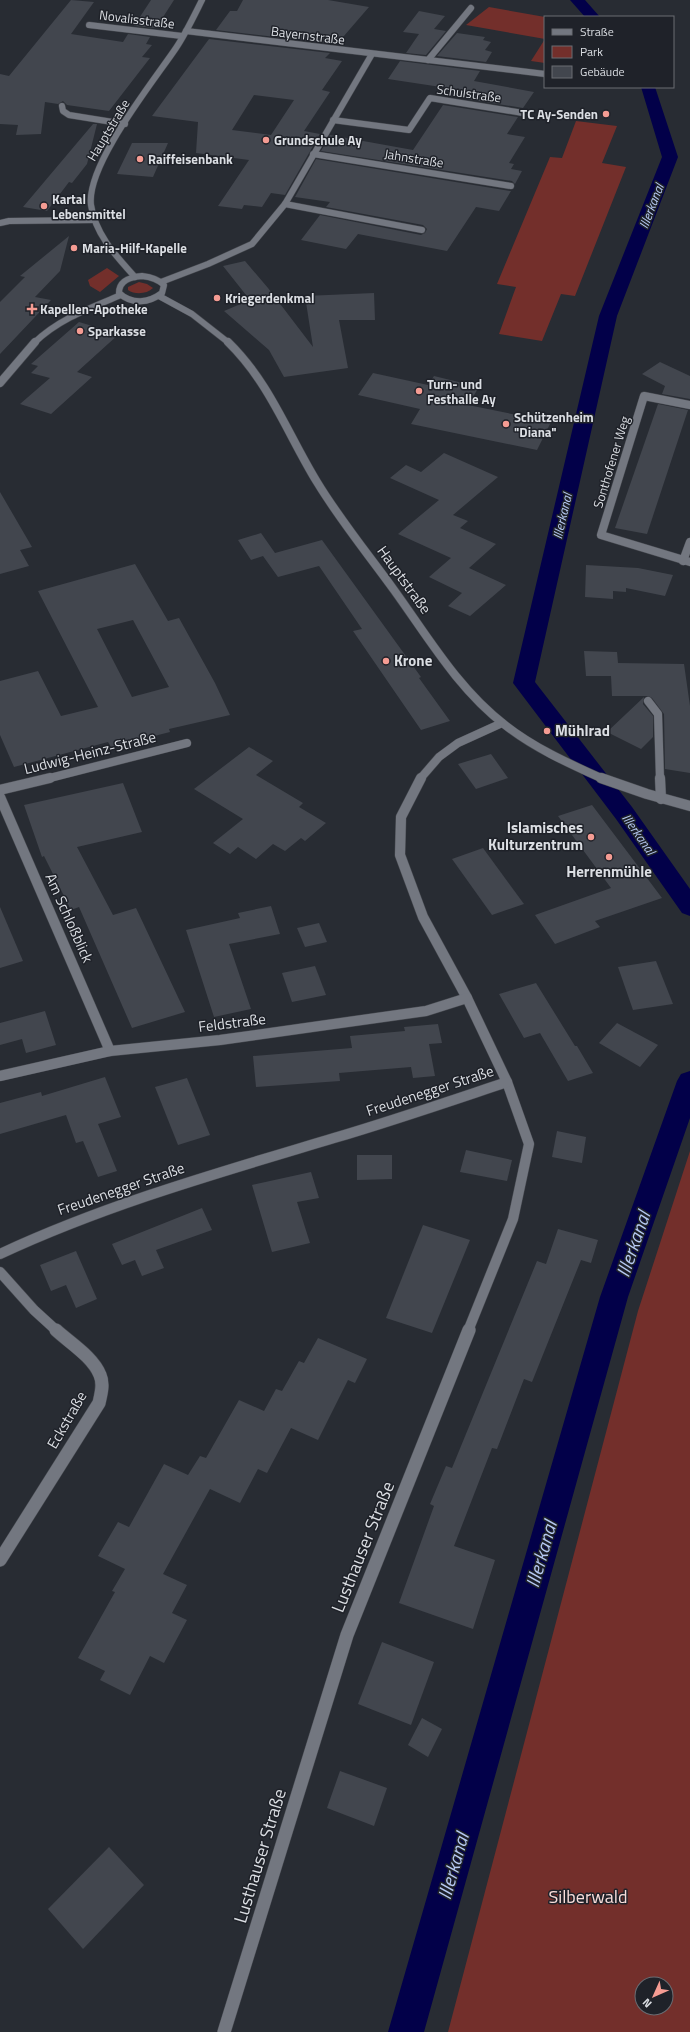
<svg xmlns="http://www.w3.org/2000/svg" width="690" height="2032" viewBox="0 0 690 2032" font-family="'Titillium Web',sans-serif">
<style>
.green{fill:#732f2b;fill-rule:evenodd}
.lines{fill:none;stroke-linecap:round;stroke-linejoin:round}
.canal{fill:#020049;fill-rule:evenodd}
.building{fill:#42464e;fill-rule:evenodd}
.minor-far3-casing{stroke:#46494f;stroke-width:7}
.minor-far2-casing{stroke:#46494f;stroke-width:9}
.minor-far1-casing{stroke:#46494f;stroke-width:11}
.minor-casing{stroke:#46494f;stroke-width:14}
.tertiary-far1-casing{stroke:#46494f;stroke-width:7}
.tertiary-casing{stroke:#46494f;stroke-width:9}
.secondary-far2-casing{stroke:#46494f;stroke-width:7}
.secondary-far1-casing{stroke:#46494f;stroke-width:9}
.secondary-casing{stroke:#46494f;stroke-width:11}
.minor-far3{stroke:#737780;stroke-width:6}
.minor-far2{stroke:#737780;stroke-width:8}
.minor-far1{stroke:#737780;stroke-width:10}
.minor{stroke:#737780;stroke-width:13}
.tertiary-far1{stroke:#737780;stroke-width:6}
.tertiary{stroke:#737780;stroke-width:8}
.secondary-far2{stroke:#737780;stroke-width:6}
.secondary-far1{stroke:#737780;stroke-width:8}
.secondary{stroke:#737780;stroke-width:10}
.poi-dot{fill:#f59c93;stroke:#1f2229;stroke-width:1.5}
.labels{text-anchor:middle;stroke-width:3;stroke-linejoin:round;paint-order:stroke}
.far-street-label{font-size:13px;fill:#dbdee3;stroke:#1f2229}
.far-poi-label{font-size:13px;font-weight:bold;fill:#dbdee3;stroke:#1f2229;text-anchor:start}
.far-water-label{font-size:13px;font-style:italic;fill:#b6c9f3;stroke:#1f2229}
.street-label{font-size:15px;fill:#dbdee3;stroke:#1f2229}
.poi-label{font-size:15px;font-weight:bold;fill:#dbdee3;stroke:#1f2229;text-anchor:start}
.near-street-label{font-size:18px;fill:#dbdee3;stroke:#1f2229}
.near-park-label{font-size:18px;fill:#f9ddda;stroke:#1f2229}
.near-water-label{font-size:19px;font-style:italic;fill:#b6c9f3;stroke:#1f2229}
</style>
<rect width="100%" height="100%" fill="#282c33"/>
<g class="green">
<path d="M489 7 545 17V63L531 61 545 39 466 25Z"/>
<path d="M576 121 617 126 602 163 626 167 575 296 561 294 542 341 499 334 516 287 497 284 550 157 562 158Z"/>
<path d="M107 268 119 276 100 292 90 286 88 280Z"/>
<path d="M139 282 147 284 153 288C147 294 135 295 128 290V287Z"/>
<path d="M690 1151V2032H448L638 1311ZM642 1984H666V2008H642Z"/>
</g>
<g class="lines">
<g class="canal">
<path d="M570 0H585L600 17H585Z"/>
<path d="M641 87H655L678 157 617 316 535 682 632 807 690 889V916L682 913 616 819 513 683 599 316 662 157Z"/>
<path d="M690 1071V1118L628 1297 424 2032H388L600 1297 677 1081 681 1074Z"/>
</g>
</g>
<g class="building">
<path d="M71 0 94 2 71 34 123 42 128 34 150 37 146 44 152 45 142 57 150 58 109 111 67 105 63 101 58 104 45 102 41 134 16 135 18 125 0 124V74L9 76Z"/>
<path d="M151 0H174L156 28 134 26Z"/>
<path d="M243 0H328L369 7 337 44 216 30 230 11H237Z"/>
<path d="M419 11 445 16 434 29 446 31 426 55 406 53 419 34 403 32Z"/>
<path d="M457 33 485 37 483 40 491 42 485 50 492 52 486 62 437 56Z"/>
<path d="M209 39 330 53 325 58 342 61 322 90 330 92 304 131 320 134 285 195 271 193 262 207 244 205 242 209 218 206 249 160 196 153 198 122 152 116ZM254 95 294 100 271 135 232 130Z"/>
<path d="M400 61 480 71 474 81 534 92 523 108 449 96 454 89 388 79Z"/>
<path d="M443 105 518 117 507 134 525 137 509 163 514 164 511 169 522 171 515 184 512 181 321 151 330 135 413 150Z"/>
<path d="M93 124H97L87 164 72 183 69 182 47 211 23 207Z"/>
<path d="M132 143H168L153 177 117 174Z"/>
<path d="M316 159 510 191H511L499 211 476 207 447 251 358 234 346 249 301 240 320 215 421 235 425 233 427 229 423 225 326 207 330 202 295 197Z"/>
<path d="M69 236 60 271 35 297 51 300 0 354V302L25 277 20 276Z"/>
<path d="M245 261 268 288 313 347 305 296 374 293 375 320H339L348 368 284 377 269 350 224 311 250 300 223 266Z"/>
<path d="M79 322 119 334 77 372 92 377 51 414 20 404 50 378 31 373 38 366 31 364Z"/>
<path d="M660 362 690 376V399L662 394 665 386 642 374Z"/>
<path d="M373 373 428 385 434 376 479 387 468 405 551 422 537 450 411 424 420 409 358 395Z"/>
<path d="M658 404 688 410 647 534 615 528Z"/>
<path d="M444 453 498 477 453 515 468 521 460 528 496 544 469 568 506 585 470 616 448 606 462 593 429 577 451 558 398 534 439 500 390 478 406 465 421 472Z"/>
<path d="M0 492 32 547 20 550 29 566 0 574Z"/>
<path d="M261 533 275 553 322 540 421 677 419 678 450 721 421 730 353 631 362 629 319 566 278 577 263 556 251 560 238 540Z"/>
<path d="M135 564 168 621 179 618 215 683 230 715 169 729 170 732 111 747 108 742 14 767 0 735V681L38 671 61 716 98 707 38 591ZM133 620 169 687 132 697 97 629Z"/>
<path d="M586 565 638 568 673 575 665 596 626 588V592L613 591V599L585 597Z"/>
<path d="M584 651 617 652 618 663 684 664 690 706V773L665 769 664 714 652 698 648 696H612L611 676H586Z"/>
<path d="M644 697 643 704 653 716V737L641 749 607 732Z"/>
<path d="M249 747 273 761 256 775 303 803 299 807 326 823 305 841 301 838 285 851 273 844 256 859 238 847 230 854 213 843 243 819 194 789Z"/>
<path d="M491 754 508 778 476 789 458 764Z"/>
<path d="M123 783 142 832 77 847 113 915 136 908 185 1012 132 1028 79 907 71 910 44 856 42 857 24 805Z"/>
<path d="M592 805 662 898 595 921 600 927 555 944 535 915 611 888 558 816Z"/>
<path d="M483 848 524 904 492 915 452 859Z"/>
<path d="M271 906 280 934 229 944 251 1009 214 1017 186 930 240 918 238 913Z"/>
<path d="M0 907 23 961 0 968Z"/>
<path d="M319 923 327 942 305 947 297 928Z"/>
<path d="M656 961 673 1004 633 1010 618 967Z"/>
<path d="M315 966 326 995 292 1002 282 973Z"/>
<path d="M536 983 575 1046H577L593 1073 568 1081 540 1033 524 1038 499 994Z"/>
<path d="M45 1011 56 1045 26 1053 22 1039 0 1045V1023Z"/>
<path d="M617 1023 658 1045 640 1067 599 1043Z"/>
<path d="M438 1024 442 1043 429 1044 435 1076 413 1078 411 1067 339 1073 340 1081 256 1087 253 1056 352 1048 350 1036 405 1031 404 1027Z"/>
<path d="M105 1077 121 1117 98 1124 117 1171 98 1177 83 1141 76 1143 66 1115 0 1134V1103L41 1092 42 1096Z"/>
<path d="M187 1078 210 1135 178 1145 155 1087Z"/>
<path d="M557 1131 586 1137 582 1163 552 1157Z"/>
<path d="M466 1150 512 1160 507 1181 460 1172Z"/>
<path d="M357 1155H392V1179L357 1180Z"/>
<path d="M311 1172 319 1198 297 1202 310 1243 272 1252 252 1185Z"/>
<path d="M202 1208 212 1230 156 1250 164 1268 142 1276 135 1260 122 1265 112 1244Z"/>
<path d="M423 1225 470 1240 432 1333 386 1318Z"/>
<path d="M558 1229 598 1240 591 1263 581 1260 532 1382 524 1379 497 1449 492 1448 454 1546 495 1560 473 1629 399 1603 434 1506 430 1504 446 1466 452 1468 537 1261 546 1264Z"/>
<path d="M76 1251 97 1299 76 1308 66 1285 51 1291 40 1265Z"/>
<path d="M318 1338 367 1359 355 1383 348 1380 318 1440 291 1428 267 1473 258 1469 240 1503 210 1489 163 1574 187 1585 172 1613 187 1620 164 1663 150 1656 130 1695 100 1680 105 1671 78 1658 115 1592 112 1591 125 1569 98 1556 118 1522 129 1527 164 1464 188 1475 200 1456 206 1458 239 1400 264 1411 276 1389 282 1391 299 1361 304 1363Z"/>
<path d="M382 1642 434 1662 411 1725 358 1704Z"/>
<path d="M422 1718 442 1729 428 1757 408 1745Z"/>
<path d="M340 1771 387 1788 374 1826 327 1808Z"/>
<path d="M109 1847 144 1885 83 1949 48 1909Z"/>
</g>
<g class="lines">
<defs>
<g id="minor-far3">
<path d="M89 25 182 36"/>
<path d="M186 31 545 74"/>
<path d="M428 60 471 8"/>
<path d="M62 106 63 111 69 115 125 124"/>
<path d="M333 120 409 130 430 98 523 113"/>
<path d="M313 154 511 186"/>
<path d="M285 204 422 230"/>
<path d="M0 223 9 221 95 220"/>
<path d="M161 282 208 264 252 244 285 204 372 54"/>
</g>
<g id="minor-far2">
<path d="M690 405 644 396 601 535 690 562"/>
<path d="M683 561 690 542"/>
<path d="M648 701 658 714 660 779"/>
<path d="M46 779 187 743"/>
<path d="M420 779 439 757 458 743 502 723"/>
</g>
<g id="minor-far1">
<path d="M421 778 401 817 400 855 423 917 467 998 507 1082 529 1144 513 1219 468 1331"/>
<path d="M660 778 661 799"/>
<path d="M0 790 50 778"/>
<path d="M0 797 110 1051"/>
<path d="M0 1076 110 1051 220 1040 426 1011 467 998"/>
<path d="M0 1254C107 1204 221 1172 334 1138 392 1121 450 1101 507 1082"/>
<path d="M0 1272 34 1310 57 1331"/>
</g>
<g id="minor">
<path d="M0 1560 99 1403C101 1394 104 1384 100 1375 93 1357 70 1343 56 1330"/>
<path d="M224 2032 347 1635 469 1330"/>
</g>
<path id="tertiary-far1" d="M34 343C59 319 90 308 121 295"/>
<path id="tertiary" d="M0 383 35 342"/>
<g id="secondary-far2">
<path d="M142 276C151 277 158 279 164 285L162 293C149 303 132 305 119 293 119 280 131 277 142 276Z"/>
<path d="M135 277C116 256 95 234 91 205 86 165 153 82 176 48 186 33 194 16 202 0"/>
<path d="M159 296 192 314 229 343"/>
</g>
<path id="secondary-far1" d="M228 342C270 383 287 433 317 482 340 520 368 554 394 590 428 637 458 689 505 725 534 748 570 764 603 779"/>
<path id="secondary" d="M601 778 647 794 690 806"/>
</defs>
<use href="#minor-far3" class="minor-far3-casing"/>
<use href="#minor-far2" class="minor-far2-casing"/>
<use href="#minor-far1" class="minor-far1-casing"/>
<use href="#minor" class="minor-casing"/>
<use href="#tertiary-far1" class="tertiary-far1-casing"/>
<use href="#tertiary" class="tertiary-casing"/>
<use href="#secondary-far2" class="secondary-far2-casing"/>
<use href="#secondary-far1" class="secondary-far1-casing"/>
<use href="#secondary" class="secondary-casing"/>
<use href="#minor-far3" class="minor-far3"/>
<use href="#minor-far2" class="minor-far2"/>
<use href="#minor-far1" class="minor-far1"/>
<use href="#minor" class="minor"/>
<use href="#tertiary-far1" class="tertiary-far1"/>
<use href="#tertiary" class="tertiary"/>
<use href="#secondary-far2" class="secondary-far2"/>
<use href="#secondary-far1" class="secondary-far1"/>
<use href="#secondary" class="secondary"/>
</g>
<g class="poi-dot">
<circle cx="606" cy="114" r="4"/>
<circle cx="266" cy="140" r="4"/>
<circle cx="140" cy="159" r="4"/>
<circle cx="44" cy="206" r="4"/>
<circle cx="74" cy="248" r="4"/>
<circle cx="217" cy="298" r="4"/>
<path d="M30 303h4v4h4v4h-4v4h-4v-4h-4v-4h4z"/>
<circle cx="80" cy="331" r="4"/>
<circle cx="419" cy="391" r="4"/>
<circle cx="506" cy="424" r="4"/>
<circle cx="386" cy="661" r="4"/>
<circle cx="547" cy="731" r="4"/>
<circle cx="591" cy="837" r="4"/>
<circle cx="609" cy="857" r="4"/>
</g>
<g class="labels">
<g class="far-street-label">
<text transform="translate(137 19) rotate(7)" y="5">Novalisstraße</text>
<text transform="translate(308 35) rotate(7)" y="5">Bayernstraße</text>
<text transform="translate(469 93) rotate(8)" y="5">Schulstraße</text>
<text transform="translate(108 130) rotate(-59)" y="5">Hauptstraße</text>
<text transform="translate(414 158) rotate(9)" y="5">Jahnstraße</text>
<text transform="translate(611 462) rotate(-73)" y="5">Sonthofener Weg</text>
</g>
<g class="far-poi-label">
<text x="598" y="119" text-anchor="end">TC Ay-Senden</text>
<text x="274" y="145">Grundschule Ay</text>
<text x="148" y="164">Raiffeisenbank</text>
<text x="52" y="204">Kartal<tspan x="52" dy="15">Lebensmittel</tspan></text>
<text x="82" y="253">Maria-Hilf-Kapelle</text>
<text x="225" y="303">Kriegerdenkmal</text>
<text x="40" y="314">Kapellen-Apotheke</text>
<text x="88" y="336">Sparkasse</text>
<text x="427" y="389">Turn- und<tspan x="427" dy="15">Festhalle Ay</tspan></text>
<text x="514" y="422">Schützenheim<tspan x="514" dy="15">"Diana"</tspan></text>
</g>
<g class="far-water-label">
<text transform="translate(651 206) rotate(-69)" y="5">Illerkanal</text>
<text transform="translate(562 516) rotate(-77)" y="5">Illerkanal</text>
<text transform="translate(639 834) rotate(55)" y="5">Illerkanal</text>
</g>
<g class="street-label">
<text transform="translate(404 580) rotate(54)" y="5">Hauptstraße</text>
<text transform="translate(90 753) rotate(-14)" y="5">Ludwig-Heinz-Straße</text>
<text transform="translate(69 918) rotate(66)" y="5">Am Schloßblick</text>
<text transform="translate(232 1023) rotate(-7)" y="5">Feldstraße</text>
<text transform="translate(430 1091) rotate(-18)" y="5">Freudenegger Straße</text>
<text transform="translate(121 1189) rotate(-19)" y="5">Freudenegger Straße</text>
<text transform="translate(67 1420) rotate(-60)" y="5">Eckstraße</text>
</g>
<g class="poi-label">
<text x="394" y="666">Krone</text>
<text x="555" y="736">Mühlrad</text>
<text x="583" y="833" text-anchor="end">Islamisches<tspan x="583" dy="17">Kulturzentrum</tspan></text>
<text x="609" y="877" text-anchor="middle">Herrenmühle</text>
</g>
<g class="near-street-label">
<text transform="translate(363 1547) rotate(-68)" y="6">Lusthauser Straße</text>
<text transform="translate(260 1856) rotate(-73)" y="6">Lusthauser Straße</text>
</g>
<g class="near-park-label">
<text x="588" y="1903">Silberwald</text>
</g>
<g class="near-water-label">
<text transform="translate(633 1244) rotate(-71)" y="7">Illerkanal</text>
<text transform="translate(541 1554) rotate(-74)" y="7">Illerkanal</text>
<text transform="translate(453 1866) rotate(-74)" y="7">Illerkanal</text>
</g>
</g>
<rect x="544" y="16" width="130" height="72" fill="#1f2229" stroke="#6a6d73"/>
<rect x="552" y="29" width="20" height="6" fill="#737780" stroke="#6a6d73"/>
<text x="580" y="36" font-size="12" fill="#dbdee3">Straße</text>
<rect x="552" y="46" width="20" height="12" fill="#732f2b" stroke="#6a6d73"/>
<text x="580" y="56" font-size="12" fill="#dbdee3">Park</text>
<rect x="552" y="66" width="20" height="12" fill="#42464e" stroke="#6a6d73"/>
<text x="580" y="76" font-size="12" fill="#dbdee3">Gebäude</text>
<g transform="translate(654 1996) rotate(225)"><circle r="19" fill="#1f2229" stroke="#6a6d73"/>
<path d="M0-3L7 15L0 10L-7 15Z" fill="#f59c93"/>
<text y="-6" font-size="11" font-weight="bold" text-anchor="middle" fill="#dbdee3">N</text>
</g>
</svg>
